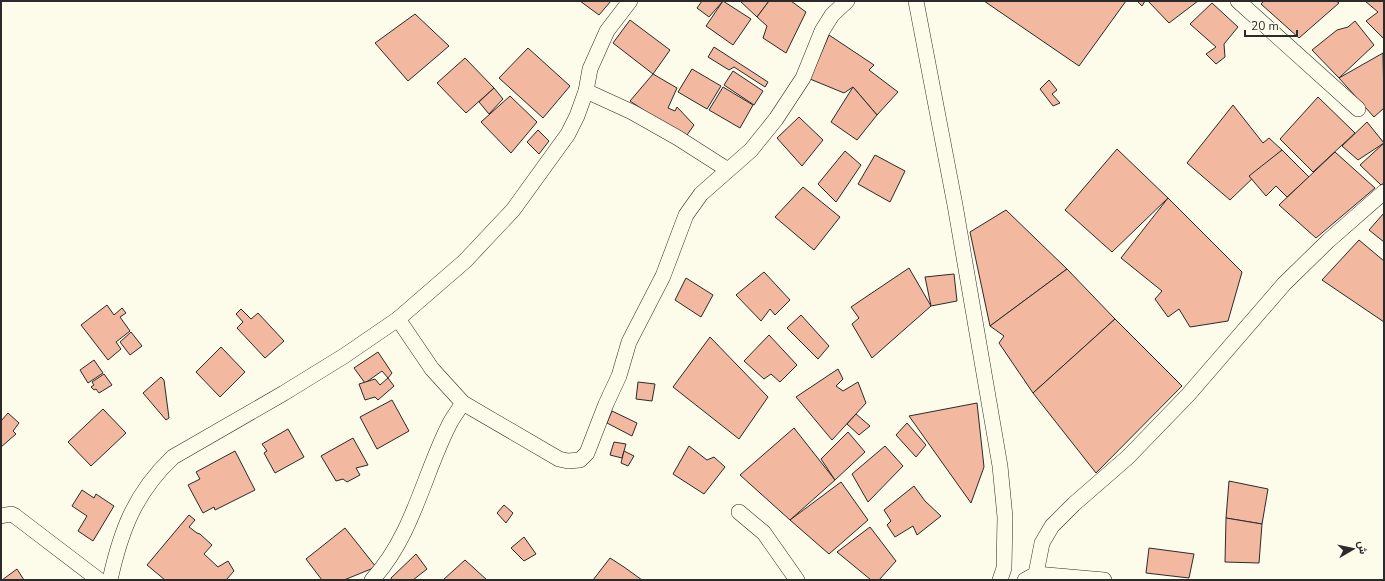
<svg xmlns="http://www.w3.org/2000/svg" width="1385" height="581" viewBox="0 0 1385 581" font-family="'Nunito Sans',Vazirmatn,sans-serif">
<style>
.building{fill:#f2b8a0;stroke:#2b2b2b}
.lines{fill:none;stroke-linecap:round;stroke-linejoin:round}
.minor-casing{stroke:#2b2b2b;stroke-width:16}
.minor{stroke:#fdfbea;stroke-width:15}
</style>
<rect width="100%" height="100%" fill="#fdfbea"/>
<g class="building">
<path d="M580 1H611L599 15Z"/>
<path d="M702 1H723L709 17 697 8Z"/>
<path d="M723 1 751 19 733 45 706 26Z"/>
<path d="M740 1H769L757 17Z"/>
<path d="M769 1H791L806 12 786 53 763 38 767 26 757 17Z"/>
<path d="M984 1H1126L1079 66Z"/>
<path d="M1137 1H1145L1142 6Z"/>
<path d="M1148 1H1198L1169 23Z"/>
<path d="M1264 1H1336L1339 3 1299 38 1261 4Z"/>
<path d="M1365 1H1384V39L1366 21 1378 12Z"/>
<path d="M1212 3 1238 27 1224 44 1225 57 1216 64 1206 54 1216 47 1190 24Z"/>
<path d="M415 14 449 46 408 81 375 43Z"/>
<path d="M630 20 670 50 653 74 613 43Z"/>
<path d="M1355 21 1374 45 1339 78 1312 50 1337 30 1348 27Z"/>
<path d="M829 35 874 65 869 70 898 92 877 115 853 87 844 93 810 79Z"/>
<path d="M714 47 768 82 765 87 734 67 729 70 708 57Z"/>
<path d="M528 48 570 86 543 118 499 78Z"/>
<path d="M1383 53 1384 108 1374 117 1339 78Z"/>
<path d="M465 58 494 88 466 113 437 83Z"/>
<path d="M692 69 721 86 707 109 678 92Z"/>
<path d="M733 71 763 91 754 105 724 85Z"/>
<path d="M653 74 677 88 668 108 675 111 677 107 694 125 685 138 630 101Z"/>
<path d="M1049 80 1057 90 1052 94 1060 103 1053 106 1040 89Z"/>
<path d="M723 87 753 105 740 128 709 110Z"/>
<path d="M853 87 877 115 857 140 831 122Z"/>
<path d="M494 88 503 99 489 114 479 102Z"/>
<path d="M510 96 537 122 511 153 481 122Z"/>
<path d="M1318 97 1355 133 1313 172 1280 139Z"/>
<path d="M1233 105 1263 143 1269 138 1282 150 1230 200 1187 163Z"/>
<path d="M799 117 823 140 802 166 777 138Z"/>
<path d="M1367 122 1384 143 1358 160 1342 146Z"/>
<path d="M538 130 549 141 539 154 527 142Z"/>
<path d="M1384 143V183L1381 185 1360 165Z"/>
<path d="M1117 149 1168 198 1112 252 1065 210Z"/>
<path d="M1282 150 1309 177 1287 197 1276 186 1266 196 1249 176Z"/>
<path d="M845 151 861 165 836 202 818 184Z"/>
<path d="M1335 152 1375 188 1316 238 1279 205Z"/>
<path d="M875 155 905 171 890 202 858 184Z"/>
<path d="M803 187 840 217 814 250 775 217Z"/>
<path d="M1168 198 1242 272 1228 321 1190 327 1179 309 1168 317 1155 299 1162 291 1121 258Z"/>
<path d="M1006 210 1067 269 990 326 970 232Z"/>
<path d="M1384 213V242L1369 230Z"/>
<path d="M1359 240 1384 261V322L1322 280Z"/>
<path d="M909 268 931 306 872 358 852 324 859 318 851 307Z"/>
<path d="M1067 269 1115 319 1033 393 999 343 1004 336 990 326Z"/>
<path d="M764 272 790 300 775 315 770 309 761 321 736 295Z"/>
<path d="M954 274 957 301 931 306 925 277Z"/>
<path d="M686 278 713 295 701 317 675 300Z"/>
<path d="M107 305 114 315 122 308 126 313 120 317 130 331 116 342 121 349 108 360 81 325Z"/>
<path d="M241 309 251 319 258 313 284 341 265 358 237 328 243 322 236 314Z"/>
<path d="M801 315 829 346 818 359 787 328Z"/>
<path d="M1115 319 1182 386 1096 473 1033 393Z"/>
<path d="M131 332 142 346 130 355 120 342Z"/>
<path d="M769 335 797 365 780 382 771 374 764 379 744 361Z"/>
<path d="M710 337 768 397 739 439 673 387Z"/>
<path d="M221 347 245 372 220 397 196 372Z"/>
<path d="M378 352 392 373 388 378 382 371 365 383 354 368Z"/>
<path d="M94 360 103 373 88 383 80 370Z"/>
<path d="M838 369 843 379 836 386 843 391 858 382 866 403 832 440 796 397Z"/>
<path d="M104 374 112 385 99 393 96 389 94 390 91 387 94 385 92 382Z"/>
<path d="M161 377 164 380 169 418 166 420 143 393Z"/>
<path d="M388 378 394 386 378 400 375 397 365 400 359 384 375 379 380 385Z"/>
<path d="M638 382 655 384 652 401 636 399Z"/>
<path d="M392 400 409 431 377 449 360 417Z"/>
<path d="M977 403 984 467 971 503 909 416Z"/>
<path d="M103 409 126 433 91 466 68 442Z"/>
<path d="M612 411 637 423 632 436 607 423Z"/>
<path d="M8 413 19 423 13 431 16 434 1 447V421Z"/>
<path d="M856 414 870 426 859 435 847 424Z"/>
<path d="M907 423 926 445 916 457 896 435Z"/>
<path d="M794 428 835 480 790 520 740 475Z"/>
<path d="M288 429 304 457 275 473 264 453 267 451 262 444Z"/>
<path d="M848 432 865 452 835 480 821 459Z"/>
<path d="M353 438 368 465 356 468 360 475 347 482 343 479 336 481 321 456Z"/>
<path d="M614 442 626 444 622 458 610 455Z"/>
<path d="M689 446 707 460 714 457 725 467 704 494 673 474Z"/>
<path d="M885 446 903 466 868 502 852 474Z"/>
<path d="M235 451 255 490 215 510 214 507 203 513 188 485 200 479 196 472Z"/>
<path d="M624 451 634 456 628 466 621 463Z"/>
<path d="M1229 481 1268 489 1262 524 1226 518Z"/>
<path d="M841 482 868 520 829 554 790 520Z"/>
<path d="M914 486 925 501 941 516 917 535 913 526 895 537 887 525 891 521 884 510Z"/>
<path d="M82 490 94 498 96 494 114 506 93 541 78 531 87 516 72 506Z"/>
<path d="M504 505 513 513 506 523 497 513Z"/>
<path d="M189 515 195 520 189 527 197 533 200 534 212 545 204 554 218 567 228 561 234 571 226 580H165L147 565Z"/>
<path d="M1226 518 1262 524 1259 563 1225 562Z"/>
<path d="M870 527 896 561 879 580H871L837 552Z"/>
<path d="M345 528 376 567 344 580H322L306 559Z"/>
<path d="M524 537 536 554 524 561 511 548Z"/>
<path d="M1149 548 1194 554 1189 578 1146 573Z"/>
<path d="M416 554 427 569 413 580H392L391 578Z"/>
<path d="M610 558 624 567 642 580H593Z"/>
<path d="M465 560 487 580H443Z"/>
<path d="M17 569 24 580H2Z"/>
</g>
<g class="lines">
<defs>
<g id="minor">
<path d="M916 1 955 205 1000 466 1005 517 1004 568 1000 580"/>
<path d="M1238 1 1358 109"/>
<path d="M586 91 632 112 678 138 728 170"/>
<path d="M398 319 432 369 463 403 559 459 568 461 580 460 587 453 606 404 619 376 629 342 663 276 686 215 701 194 751 150 776 119 803 78 822 31 832 15 847 1"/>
<path d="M739 512 764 533 797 580"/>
<path d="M1 516 11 514 15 516 99 580"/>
<path d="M1036 574 1104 580"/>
<path d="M110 580C121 530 135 493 173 457L284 393 344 356 398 319 465 261 513 210 568 134 577 116 586 91 590 69 607 31 630 1"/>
<path d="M372 580C412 537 423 477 448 427 452 418 458 411 463 403"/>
<path d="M1025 580 1036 574 1042 543 1052 526 1074 504 1128 457 1188 395 1284 284 1328 241 1384 192"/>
</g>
</defs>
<use href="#minor" class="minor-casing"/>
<use href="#minor" class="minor"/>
</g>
<rect width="1385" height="581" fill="none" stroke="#2b2b2b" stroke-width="4"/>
<g transform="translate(1353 549) rotate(81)" stroke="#fdfbea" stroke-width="3" paint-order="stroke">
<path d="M0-3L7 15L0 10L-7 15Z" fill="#2b2b2b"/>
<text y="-6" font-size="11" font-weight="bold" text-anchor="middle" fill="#2b2b2b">ش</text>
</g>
<path d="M1245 30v6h52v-6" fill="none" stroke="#2b2b2b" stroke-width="2"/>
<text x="1251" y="30" font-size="12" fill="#2b2b2b" stroke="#fdfbea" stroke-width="3" paint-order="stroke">20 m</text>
</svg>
